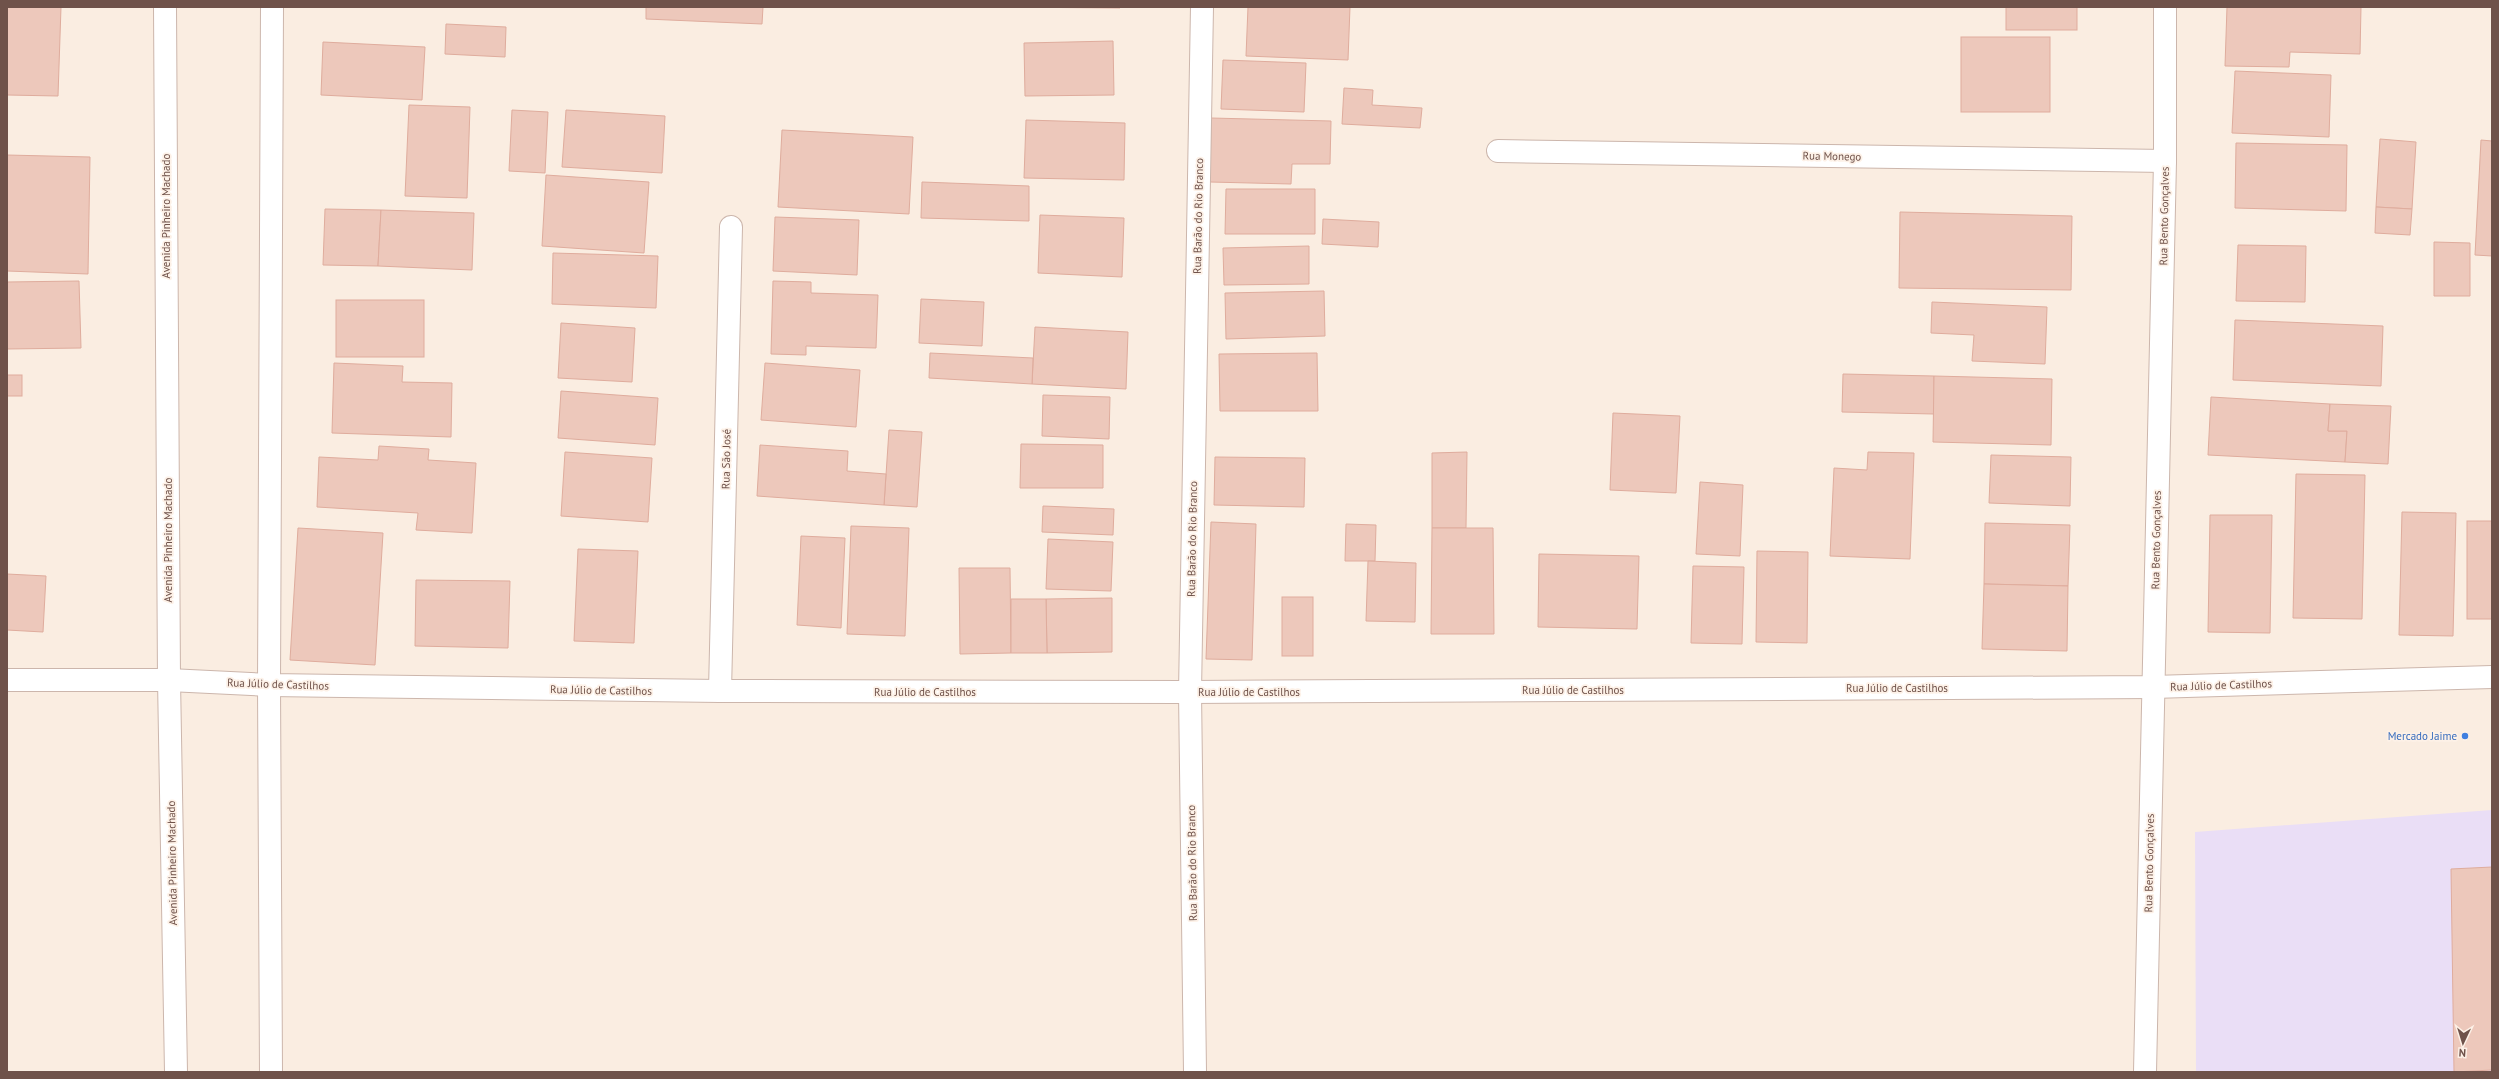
<svg xmlns="http://www.w3.org/2000/svg" width="2499" height="1079" viewBox="0 0 2499 1079" font-family="'PT Sans',sans-serif">
<style>
.education{fill:#eadef6}
.building{fill:#edc8bb;stroke:#dfac9d}
.lines{fill:none;stroke-linecap:round;stroke-linejoin:round}
.minor-casing{stroke:#ccb6ac;stroke-width:24}
.minor{stroke:#fff;stroke-width:22}
.shop-dot{fill:#3f7fe0;stroke:#fdf1e7;stroke-width:1.5}
.labels{text-anchor:middle;stroke-width:3.5;stroke-linejoin:round;paint-order:stroke}
.street-label{font-size:11px;fill:#6f524a;stroke:#fdf1e7}
.shop-label{font-size:11px;fill:#366cbe;stroke:#fdf1e7;text-anchor:end}
</style>
<rect width="100%" height="100%" fill="#faede1"/>
<path class="education" d="M2492 810V1072H2196L2195 832Z"/>
<g class="building">
<path d="M7 7H61L58 96 7 95Z"/>
<path d="M646 7H763L762 24 646 19Z"/>
<path d="M997 7H1120V8Z"/>
<path d="M1248 7H1350L1348 60 1246 56Z"/>
<rect x="2006" y="7" width="71" height="23"/>
<path d="M2227 7H2361L2360 54 2290 52 2289 67 2225 66Z"/>
<path d="M446 24 506 27 505 57 445 54Z"/>
<rect x="1961" y="37" width="89" height="75"/>
<path d="M1113 41 1114 95 1025 96 1024 43Z"/>
<path d="M323 42 425 47 422 100 321 95Z"/>
<path d="M1223 60 1306 63 1304 112 1221 109Z"/>
<path d="M2235 71 2331 75 2329 137 2232 133Z"/>
<path d="M1344 88 1373 90 1372 105 1422 108 1420 128 1342 124Z"/>
<path d="M409 105 470 107 467 198 405 196Z"/>
<path d="M512 110 548 112 545 173 509 171Z"/>
<path d="M566 110 665 116 662 173 562 167Z"/>
<path d="M1211 118 1331 121 1330 164H1292L1291 184 1210 182Z"/>
<path d="M1026 120 1125 123 1124 180 1024 178Z"/>
<path d="M782 130 913 137 909 214 778 207Z"/>
<path d="M2380 139 2416 142 2412 209 2376 207Z"/>
<path d="M2481 140 2492 141V256L2475 255Z"/>
<path d="M2236 143 2347 145 2346 211 2235 208Z"/>
<path d="M7 155 90 157 88 274 7 271Z"/>
<path d="M546 175 649 182 644 253 542 246Z"/>
<path d="M922 182 1029 186V221L921 218Z"/>
<path d="M1226 189H1315V234H1225Z"/>
<path d="M2376 207 2412 209 2410 235 2375 233Z"/>
<path d="M325 209 381 210 378 266 323 265Z"/>
<path d="M381 210 474 213 472 270 378 266Z"/>
<path d="M1900 212 2072 216 2071 290 1899 288Z"/>
<path d="M1040 215 1124 218 1122 277 1038 273Z"/>
<path d="M775 217 859 220 857 275 773 271Z"/>
<path d="M1323 219 1379 222 1378 247 1322 244Z"/>
<path d="M2434 242 2470 243V296H2434Z"/>
<path d="M2238 245 2306 246 2305 302 2236 301Z"/>
<path d="M1309 246V284L1224 285 1223 248Z"/>
<path d="M553 253 658 256 656 308 552 304Z"/>
<path d="M79 281 81 348 7 349V282Z"/>
<path d="M773 281 811 282V293L878 295 876 348 806 346V355L771 354Z"/>
<path d="M1324 291 1325 336 1226 339 1225 293Z"/>
<path d="M921 299 984 302 982 346 919 343Z"/>
<rect x="336" y="300" width="88" height="57"/>
<path d="M1932 302 2047 307 2045 364 1972 361 1974 335 1931 333Z"/>
<path d="M2235 320 2383 326 2381 386 2233 380Z"/>
<path d="M561 323 635 328 632 382 558 378Z"/>
<path d="M1035 327 1128 332 1126 389 1032 384Z"/>
<path d="M930 353 1033 358 1032 384 929 378Z"/>
<path d="M1317 353 1318 411H1220L1219 354Z"/>
<path d="M334 363 403 366 402 382 452 383 451 437 332 433Z"/>
<path d="M765 363 860 370 856 427 761 420Z"/>
<path d="M1843 374 1934 376V414L1842 412Z"/>
<rect x="7" y="375" width="15" height="21"/>
<path d="M1934 376 2052 379 2051 445 1933 442Z"/>
<path d="M561 391 658 398 655 445 558 438Z"/>
<path d="M1043 395 1110 397 1109 439 1042 436Z"/>
<path d="M2211 397 2330 404 2328 431H2347L2345 462 2208 455Z"/>
<path d="M2330 404 2391 406 2388 464 2345 462 2347 431H2328Z"/>
<path d="M1613 413 1680 416 1676 493 1610 490Z"/>
<path d="M889 430 922 432 917 507 884 505Z"/>
<path d="M1021 444 1103 445V488H1020Z"/>
<path d="M760 445 848 451 847 471 886 474 884 505 757 496Z"/>
<path d="M379 446 429 449 428 460 476 463 472 533 416 530 418 513 317 507 319 457 378 460Z"/>
<path d="M565 452 652 458 648 522 561 516Z"/>
<path d="M1467 452 1466 528H1432V453Z"/>
<path d="M1868 452 1914 453 1910 559 1830 556 1834 468 1867 470Z"/>
<path d="M1991 455 2071 457 2070 506 1989 503Z"/>
<path d="M1215 457 1305 458 1304 507 1214 505Z"/>
<path d="M2296 474 2365 475 2362 619 2293 618Z"/>
<path d="M1700 482 1743 485 1740 556 1696 554Z"/>
<path d="M1043 506 1114 509 1113 535 1042 532Z"/>
<path d="M2402 512 2456 513 2453 636 2399 635Z"/>
<path d="M2210 515H2272L2270 633 2208 632Z"/>
<rect x="2467" y="521" width="25" height="98"/>
<path d="M1211 522 1256 524 1252 660 1206 659Z"/>
<path d="M1985 523 2070 525 2068 586 1984 584Z"/>
<path d="M1346 524 1376 525 1375 561H1345Z"/>
<path d="M851 526 909 528 905 636 847 634Z"/>
<path d="M298 528 383 533 375 665 290 660Z"/>
<path d="M1432 528H1493L1494 634H1431Z"/>
<path d="M801 536 845 538 841 628 797 625Z"/>
<path d="M1048 539 1113 542 1111 591 1046 589Z"/>
<path d="M578 549 638 551 634 643 574 641Z"/>
<path d="M1757 551 1808 552 1807 643 1756 642Z"/>
<path d="M1539 554 1639 556 1637 629 1538 627Z"/>
<path d="M1368 561 1416 563 1415 622 1366 621Z"/>
<path d="M1693 566 1744 567 1742 644 1691 643Z"/>
<path d="M959 568H1010L1011 653 960 654Z"/>
<path d="M7 574 46 576 43 632 7 630Z"/>
<path d="M416 580 510 581 508 648 415 646Z"/>
<path d="M1984 584 2068 586 2067 651 1982 649Z"/>
<rect x="1282" y="597" width="31" height="59"/>
<path d="M1112 598V652L1047 653 1046 599Z"/>
<path d="M1011 599H1046L1047 653H1011Z"/>
<path d="M2492 867V1070L2454 1072 2451 869Z"/>
</g>
<g class="lines">
<defs>
<g id="minor">
<path d="M165 7 169 680 176 1072"/>
<path d="M1498 151 2165 161"/>
<path d="M7 680H169L269 685 720 691 1190 692 2153 687 2492 677"/>
<path d="M720 691 731 227"/>
<path d="M271 1072 269 685 272 7"/>
<path d="M1195 1072 1190 692 1202 7"/>
<path d="M2145 1072 2165 161V7"/>
</g>
</defs>
<use href="#minor" class="minor-casing"/>
<use href="#minor" class="minor"/>
</g>
<circle class="shop-dot" cx="2465" cy="736" r="4"/>
<g class="labels">
<g class="street-label">
<text transform="translate(1832 156) rotate(1)" y="4">Rua Monego</text>
<text transform="translate(166 216) rotate(-90)" y="4">Avenida Pinheiro Machado</text>
<text transform="translate(1198 216) rotate(-89)" y="4">Rua Barão do Rio Branco</text>
<text transform="translate(2164 216) rotate(-89)" y="4">Rua Bento Gonçalves</text>
<text transform="translate(726 459) rotate(-89)" y="4">Rua São José</text>
<text transform="translate(1192 539) rotate(-89)" y="4">Rua Barão do Rio Branco</text>
<text transform="translate(168 540) rotate(-90)" y="4">Avenida Pinheiro Machado</text>
<text transform="translate(2156 540) rotate(-89)" y="4">Rua Bento Gonçalves</text>
<text transform="translate(278 684) rotate(2)" y="4">Rua Júlio de Castilhos</text>
<text transform="translate(2221 685) rotate(-2)" y="4">Rua Júlio de Castilhos</text>
<text x="1897" y="692">Rua Júlio de Castilhos</text>
<text transform="translate(601 690) rotate(1)" y="4">Rua Júlio de Castilhos</text>
<text x="1573" y="694">Rua Júlio de Castilhos</text>
<text x="925" y="696">Rua Júlio de Castilhos</text>
<text x="1249" y="696">Rua Júlio de Castilhos</text>
<text transform="translate(172 863) rotate(-91)" y="4">Avenida Pinheiro Machado</text>
<text transform="translate(1192 863) rotate(-91)" y="4">Rua Barão do Rio Branco</text>
<text transform="translate(2149 863) rotate(-89)" y="4">Rua Bento Gonçalves</text>
</g>
<g class="shop-label">
<text x="2457" y="740">Mercado Jaime</text>
</g>
</g>
<rect width="2499" height="1079" fill="none" stroke="#6f524a" stroke-width="16"/>
<g transform="translate(2463 1043) rotate(184)" stroke="#fdf1e7" stroke-width="3" paint-order="stroke">
<path d="M0-3L7 15L0 10L-7 15Z" fill="#6f524a"/>
<text y="-6" font-size="11" font-weight="bold" text-anchor="middle" fill="#6f524a">N</text>
</g>
</svg>
